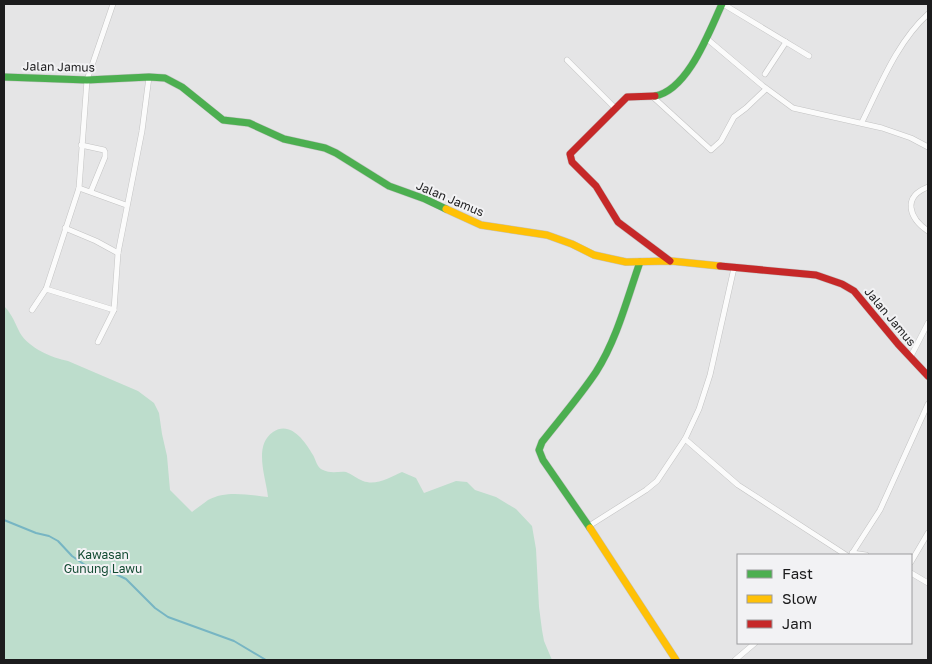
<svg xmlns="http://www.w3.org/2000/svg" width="932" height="664" viewBox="0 0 932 664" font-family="'Golos Text',sans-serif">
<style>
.green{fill:#bdddcc}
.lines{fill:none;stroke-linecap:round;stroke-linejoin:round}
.stream{stroke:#77b5c3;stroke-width:2}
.street-casing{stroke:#c3c3c3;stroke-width:6}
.fast-casing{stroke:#c3c3c3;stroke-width:8}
.slow-casing{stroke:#c3c3c3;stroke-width:8}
.jam-casing{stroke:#c3c3c3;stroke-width:8}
.street{stroke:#fbfbfb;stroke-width:5}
.fast{stroke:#4caf50;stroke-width:7}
.slow{stroke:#ffc107;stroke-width:7}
.jam{stroke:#c62828;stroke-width:7}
.labels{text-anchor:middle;stroke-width:4;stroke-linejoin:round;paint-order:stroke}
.street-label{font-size:12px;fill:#1c1c1d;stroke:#f2f2f4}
.park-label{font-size:12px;fill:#134b33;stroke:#f2f2f4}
</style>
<rect width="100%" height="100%" fill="#e5e5e6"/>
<path class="green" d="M4 306C12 314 15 323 20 333 29 348 52 358 68 361L138 391 154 403 159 413 162 434 167 456 170 490 192 512C197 508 203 504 208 500 226 490 249 495 268 497 266 477 253 446 273 432 290 420 305 441 313 455 316 460 317 468 323 470 331 474 339 471 346 472 352 474 357 479 363 481 376 486 391 477 402 472L416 478 424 493 456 481 467 482 475 490 496 497 516 509 532 526 536 549 539 607 542 630 544 641 552 660H4Z"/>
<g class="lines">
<path class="stream" d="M4 520 36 533 49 536 58 541 72 556 85 565 101 567 126 579 155 608 168 617 234 641 266 660"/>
<defs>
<g id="street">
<path d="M723 4 809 56"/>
<path d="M706 38 763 86 793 108 882 128 911 138 928 147"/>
<path d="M567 60 615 108"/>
<path d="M765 74 786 42"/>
<path d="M653 97 711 150 721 141 734 117 746 108 766 89"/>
<path d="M862 122C880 86 897 42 928 14"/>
<path d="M81 145 104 150 105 152V157L91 191"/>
<path d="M928 187C902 197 909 218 928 231"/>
<path d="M79 188 126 205"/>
<path d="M65 228 96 241 118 253"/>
<path d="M46 289 114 310 118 253 142 131 149 77"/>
<path d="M32 310 46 289 79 188 87 80 113 4"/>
<path d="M98 342 114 310"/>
<path d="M910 358 928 323"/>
<path d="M685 439 738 485 846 555"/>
<path d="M589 526 646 490 657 481 685 439 699 409 710 375 734 268"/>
<path d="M853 552 880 510 928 404"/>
<path d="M852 553 866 555"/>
<path d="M911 562 928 533"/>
<path d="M911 573 928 583"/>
<path d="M735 660 755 643"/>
</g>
<g id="fast">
<path d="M4 77 87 80 149 77 165 78 182 87 223 120 249 123 284 139 325 148 336 153 389 186 425 199 446 209"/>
<path d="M655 96C688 90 709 32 722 4"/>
<path d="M590 528 543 460 539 450 542 442C560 419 580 396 596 372 617 339 627 299 640 262"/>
</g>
<g id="slow">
<path d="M446 209 481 225 547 235 572 244 594 255 626 262 671 261 720 266"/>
<path d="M590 528 676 660"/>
</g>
<g id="jam">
<path d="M655 96 627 97 570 154 572 162 596 186 618 222 670 261"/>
<path d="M720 266 816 275 842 284 854 291 898 344 928 376"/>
</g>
</defs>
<use href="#street" class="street-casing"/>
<use href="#fast" class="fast-casing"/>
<use href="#slow" class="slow-casing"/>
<use href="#jam" class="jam-casing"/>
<use href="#street" class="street"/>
<use href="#fast" class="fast"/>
<use href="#slow" class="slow"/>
<use href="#jam" class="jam"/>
</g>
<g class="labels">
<g class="street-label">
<text transform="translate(59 67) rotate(1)" y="4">Jalan Jamus</text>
<text transform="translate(450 199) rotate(23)" y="4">Jalan Jamus</text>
<text transform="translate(890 317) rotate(50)" y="4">Jalan Jamus</text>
</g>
<g class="park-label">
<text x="103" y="559">Kawasan<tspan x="103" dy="14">Gunung Lawu</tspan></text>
</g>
</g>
<rect width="932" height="664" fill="none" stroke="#1c1c1d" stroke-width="10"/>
<rect x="737" y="554" width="175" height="90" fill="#f2f2f4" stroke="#9c9c9e"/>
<rect x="747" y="570" width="25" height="8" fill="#4caf50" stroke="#9c9c9e"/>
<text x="782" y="579" font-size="15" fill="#1c1c1d">Fast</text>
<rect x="747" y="595" width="25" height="8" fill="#ffc107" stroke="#9c9c9e"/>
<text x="782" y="604" font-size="15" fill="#1c1c1d">Slow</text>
<rect x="747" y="620" width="25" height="8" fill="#c62828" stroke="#9c9c9e"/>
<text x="782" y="629" font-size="15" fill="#1c1c1d">Jam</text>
</svg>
